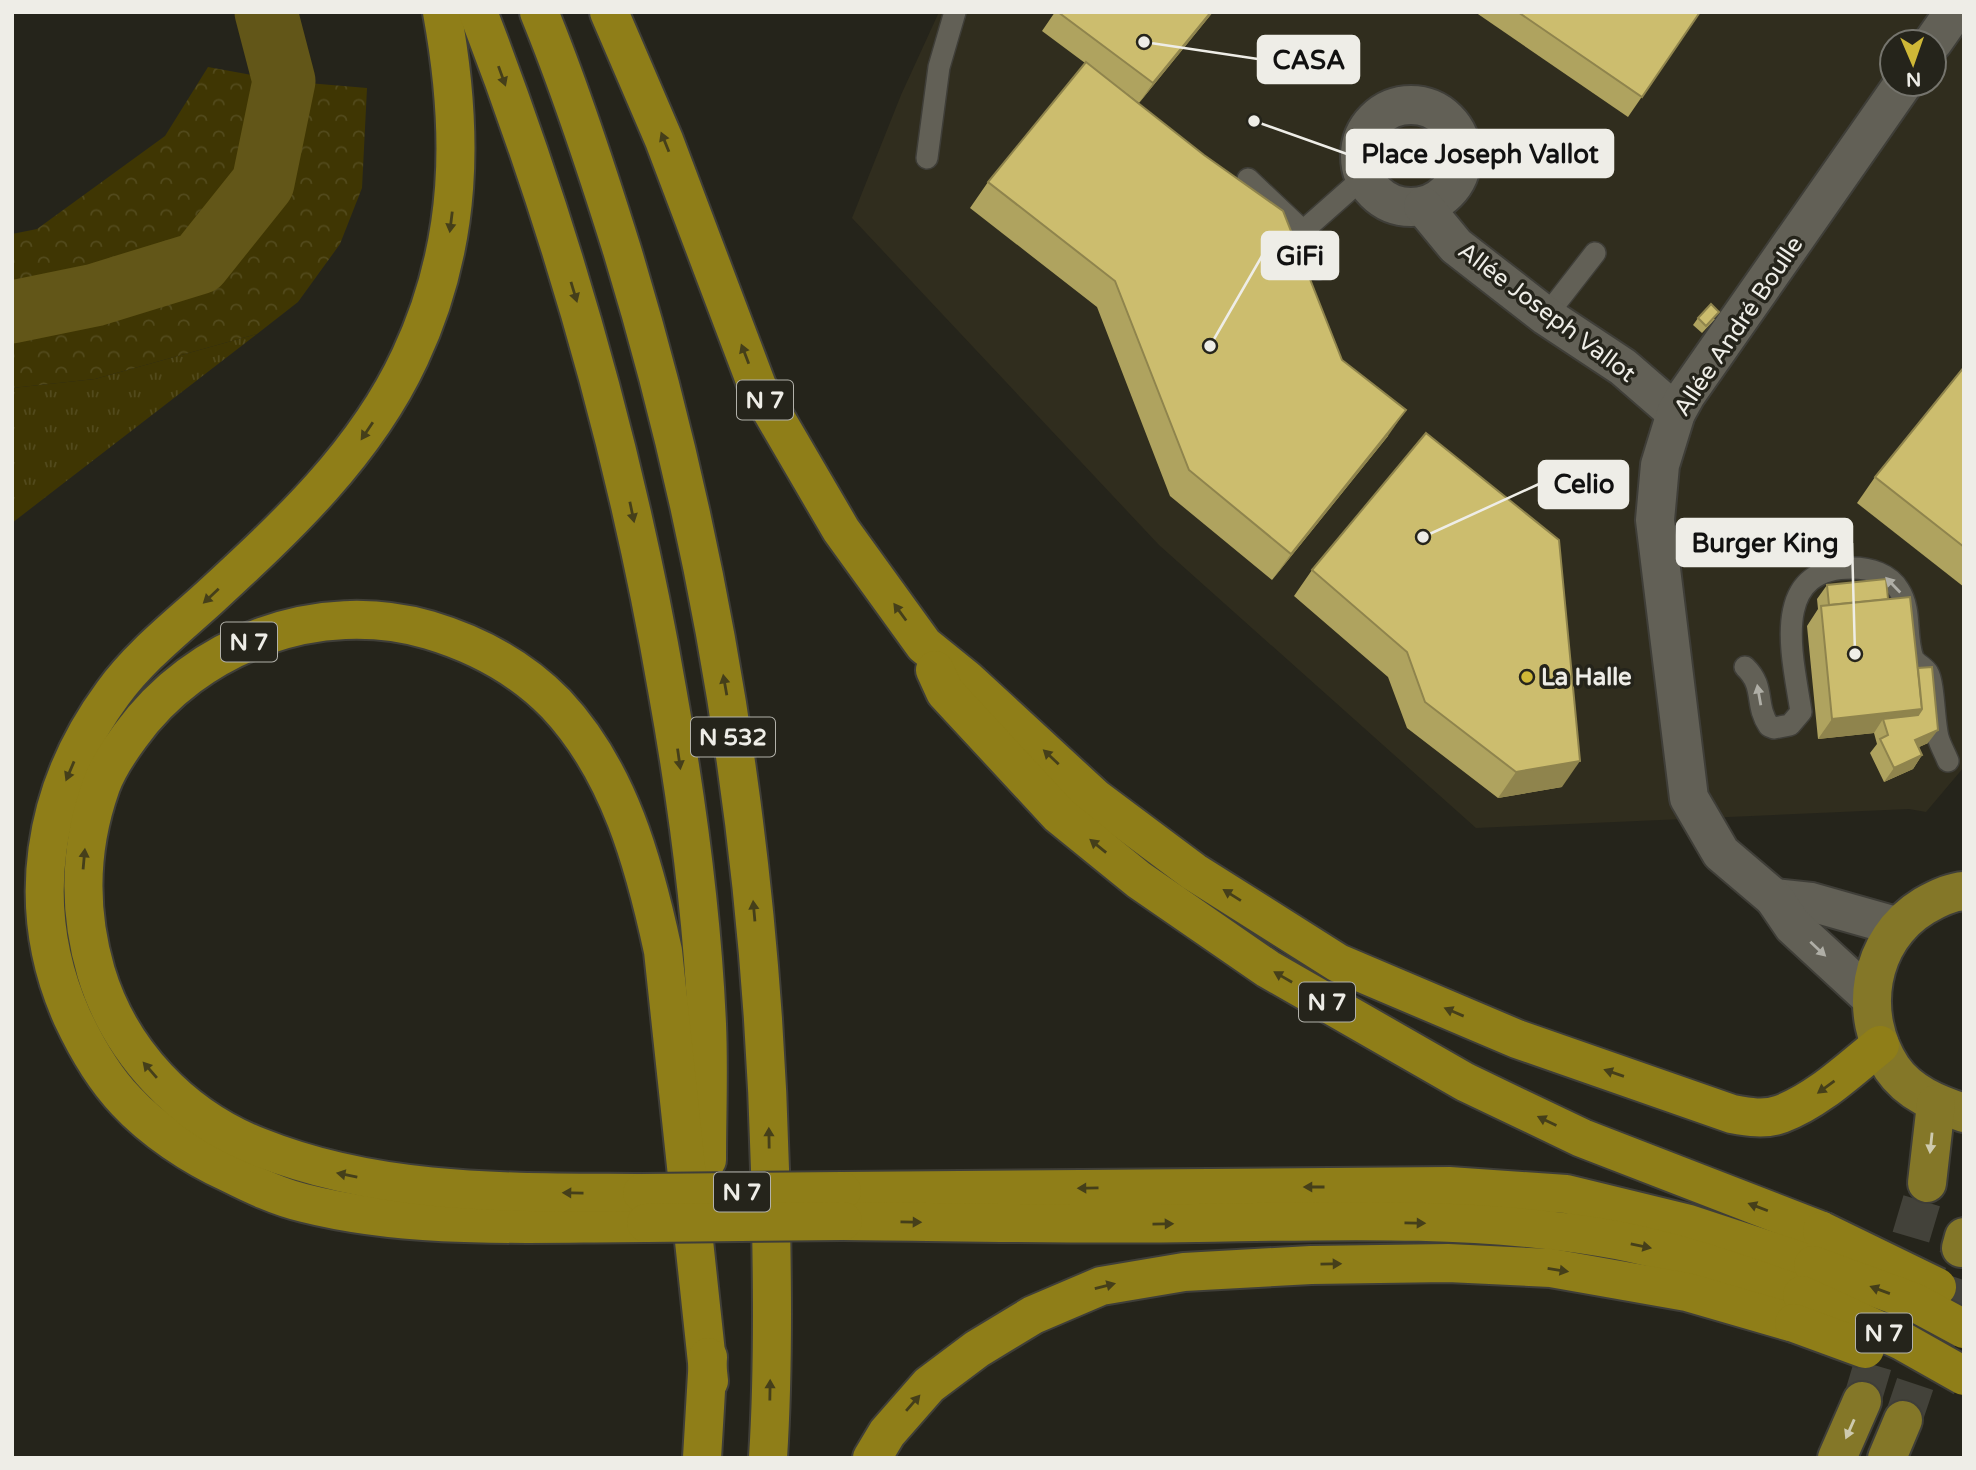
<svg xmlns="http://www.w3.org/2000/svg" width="1976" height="1470" viewBox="0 0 1976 1470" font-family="'Varela Round',sans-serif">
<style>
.built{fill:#302d1e;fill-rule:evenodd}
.grass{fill:url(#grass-tufts)}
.forest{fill:url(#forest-crowns)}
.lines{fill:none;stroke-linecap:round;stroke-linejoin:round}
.river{stroke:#625618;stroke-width:63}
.primary-tunnel{stroke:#43423a;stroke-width:38;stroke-dasharray:38 19;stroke-linecap:butt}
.service-casing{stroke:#3f3e38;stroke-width:24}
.minor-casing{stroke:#3f3e38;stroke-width:42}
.primary-casing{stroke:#3f3e38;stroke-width:42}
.trunk-casing{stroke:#3f3e38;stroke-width:42}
.service{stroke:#626056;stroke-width:21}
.minor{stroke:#626056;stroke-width:38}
.primary{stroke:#847728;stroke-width:38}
.trunk{stroke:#8f7e18;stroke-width:38}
.trunk-bridge-casing{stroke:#3f3e38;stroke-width:42;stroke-linecap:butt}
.trunk-bridge{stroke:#8f7e18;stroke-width:38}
.wall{fill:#afa35f}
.shaded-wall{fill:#8f844d}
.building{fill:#ccbd6e;stroke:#8f844d;stroke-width:2}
.oneway{fill:#453f1a}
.oneway2{fill:#afaea6}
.oneway3{fill:#cecaae}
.poi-dot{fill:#cfb837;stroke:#25241b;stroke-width:2.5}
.labels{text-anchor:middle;stroke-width:7;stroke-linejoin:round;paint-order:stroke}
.shield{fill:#25241b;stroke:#b2b1aa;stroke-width:2}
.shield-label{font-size:23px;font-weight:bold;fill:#eeede7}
.street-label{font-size:24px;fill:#eeede7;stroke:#25241b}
.poi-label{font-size:24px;font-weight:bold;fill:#eeede7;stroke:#25241b;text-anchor:start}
.leader{fill:none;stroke:#eeede7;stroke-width:2.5}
.callout-dot{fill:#eeede7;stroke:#25241b;stroke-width:2.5}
.callout{fill:#eeede7;stroke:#eeede7;stroke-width:2.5}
.callout-label{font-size:26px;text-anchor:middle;font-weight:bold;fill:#111}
</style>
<defs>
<pattern id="grass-tufts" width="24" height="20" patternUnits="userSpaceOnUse" patternTransform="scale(1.75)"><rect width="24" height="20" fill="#3f3603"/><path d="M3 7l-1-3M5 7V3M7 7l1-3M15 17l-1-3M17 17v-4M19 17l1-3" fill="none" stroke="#524a1c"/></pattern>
<pattern id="forest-crowns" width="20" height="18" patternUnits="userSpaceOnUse" patternTransform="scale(1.75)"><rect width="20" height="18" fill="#3f3603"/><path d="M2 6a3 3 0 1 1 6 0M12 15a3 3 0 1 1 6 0" fill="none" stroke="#524a1c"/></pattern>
</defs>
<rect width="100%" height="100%" fill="#25241b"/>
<path class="built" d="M939 12H1964V767L1926 812 1909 809 1476 828 1159 545 852 218 901 95ZM1892 42H1934V84H1892Z"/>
<path class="grass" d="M257 334 12 523V388L95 379Z"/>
<path class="forest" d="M208 67 284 81 367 88 362 188 340 244 298 302 257 334 95 379 12 388V234L37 229 165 136Z"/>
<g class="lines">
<path class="river" d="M12 312 95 295 199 263 263 183 284 81 266 12"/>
<g class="primary-tunnel">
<path d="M1862 1401 1927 1183"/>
<path d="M1903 1420 1961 1248"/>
</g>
<defs>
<g id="service">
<path d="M927 158 939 67 955 12"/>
<path d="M1248 179 1303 231 1318 269"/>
<path d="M1303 231 1364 177"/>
<path d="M1546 316 1595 253"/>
<path d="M1745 667C1766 687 1754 704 1769 726L1774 728 1790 725 1801 712C1793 658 1768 568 1852 568 1870 568 1890 574 1899 590 1912 610 1905 637 1913 658 1916 664 1925 667 1928 673 1934 683 1934 722 1938 737 1940 745 1945 753 1948 761"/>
</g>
<g id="minor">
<path d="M1933 42 1954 12"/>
<circle cx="1411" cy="156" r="51"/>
<path d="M1423 206 1456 246 1546 316 1623 367 1676 413"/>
<path d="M1774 898 1811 902 1899 927"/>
<path d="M1871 998 1793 926 1774 898 1721 853 1689 798 1655 520 1660 465 1676 413 1686 395 1903 84"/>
</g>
<g id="primary">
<path d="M1964 891C1950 892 1936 899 1924 906 1868 940 1857 1015 1892 1068 1909 1093 1937 1104 1964 1113"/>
<path d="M1927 1183 1936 1104"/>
<path d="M1961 1248 1964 1237"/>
<path d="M1837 1458 1862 1401"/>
<path d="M1887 1458 1903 1420"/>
</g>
<g id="trunk">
<path d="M442 12C464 132 463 244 410 357 365 454 287 526 209 598 176 628 139 657 113 693 42 789 23 907 72 1017 86 1047 103 1077 126 1101 153 1130 192 1156 229 1173 253 1185 278 1197 304 1203 415 1231 533 1223 646 1223"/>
<path d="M478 12C563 233 627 456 667 689 687 800 702 912 707 1024 709 1069 707 1115 707 1160"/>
<path d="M539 12C571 90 597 170 622 250 713 549 762 857 770 1169 772 1265 774 1362 768 1458"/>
<path d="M609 12 664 140 757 386 841 530 924 645 966 679 1095 798 1194 872 1338 963 1517 1039 1732 1114C1748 1117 1765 1120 1781 1114 1818 1100 1849 1070 1880 1045"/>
<path d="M935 670 945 692 1059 815 1139 880 1268 969 1465 1082 1582 1138 1822 1231"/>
<path d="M842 1191 1449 1186 1566 1194 1689 1224 1813 1265"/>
<path d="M642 1193C512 1192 381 1196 259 1147 182 1117 120 1052 96 972 78 910 79 848 101 786 107 769 119 751 130 736 196 644 318 598 429 630 476 644 521 668 556 704 619 771 644 863 663 951L709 1381"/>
<path d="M843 1221C961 1222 1079 1225 1197 1223 1331 1221 1467 1216 1599 1237 1669 1248 1734 1272 1802 1295"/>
<path d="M702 1458 708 1357"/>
<path d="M872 1458 887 1433 929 1385 977 1349 1033 1315 1101 1286 1184 1272 1311 1265 1448 1263 1551 1268 1687 1292 1794 1323"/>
</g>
</defs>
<use href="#service" class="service-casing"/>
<use href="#minor" class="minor-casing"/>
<use href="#primary" class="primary-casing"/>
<use href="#trunk" class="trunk-casing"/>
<use href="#service" class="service"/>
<use href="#minor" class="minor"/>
<use href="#primary" class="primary"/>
<use href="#trunk" class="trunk"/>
<defs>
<g id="trunk-bridge">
<path d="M642 1193 842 1191"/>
<path d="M646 1223 843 1221"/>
<path d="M1822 1231 1937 1287"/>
<path d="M1813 1265 1914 1302 1964 1329"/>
<path d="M1802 1295 1902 1341 1964 1376"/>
<path d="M1794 1323 1865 1349"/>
</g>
</defs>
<use href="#trunk-bridge" class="trunk-bridge-casing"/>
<use href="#trunk-bridge" class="trunk-bridge"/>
</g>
<g class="wall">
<path d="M1055 12H1213L1139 103 1113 83 1342 360 1388 436 1272 580 1170 496 1097 307 970 208 988 182 1085 63 1042 31Z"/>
<path d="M1475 12H1700L1628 117Z"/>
<path d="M1698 318 1715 319 1702 333 1693 325Z"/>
<path d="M1964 367V587L1857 503 1875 477Z"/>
<path d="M1426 433 1562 787 1498 798 1407 728 1388 677 1294 596 1312 570Z"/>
<path d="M1827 585 1888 599 1918 668 1928 743 1919 747 1922 755 1913 769 1884 782 1870 753 1877 744 1874 733 1818 739 1807 626 1818 609 1817 599Z"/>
</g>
<g class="shaded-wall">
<path d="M1211 12H1213L1139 103 1153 83Z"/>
<path d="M1406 410 1388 436 1272 580 1291 554Z"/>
<path d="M1922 709 1908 729 1883 719 1874 733 1818 739 1832 719Z"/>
<path d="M1938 730 1928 743 1906 753 1915 740Z"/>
<path d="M1922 755 1913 769 1884 782 1894 768Z"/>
<path d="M1580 761 1562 787 1498 798 1516 772Z"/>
</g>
<g class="building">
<path d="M1058 12H1211L1153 83Z"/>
<path d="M1518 12H1700L1642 97Z"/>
<path d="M1086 62 1204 155 1283 211 1342 360 1406 410 1291 554 1189 470 1115 281 988 182Z"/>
<path d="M1711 304 1719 312 1706 326 1698 318Z"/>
<path d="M1964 367V547L1875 477Z"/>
<path d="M1426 433 1559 540 1580 761 1516 772 1425 702 1407 652 1312 570Z"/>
<path d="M1886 579 1888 599 1829 605 1827 585Z"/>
<path d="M1910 597 1922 709 1832 719 1821 606Z"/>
<path d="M1932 667 1938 730 1915 740 1922 755 1894 768 1880 739 1888 735 1883 719 1918 715 1922 709 1918 668Z"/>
</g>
<defs><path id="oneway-solid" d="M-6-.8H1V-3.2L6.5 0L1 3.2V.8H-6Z" transform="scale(1.75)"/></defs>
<g class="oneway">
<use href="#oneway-solid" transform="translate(502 76) rotate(70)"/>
<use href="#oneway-solid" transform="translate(665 142) rotate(-112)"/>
<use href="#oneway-solid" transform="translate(451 222) rotate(97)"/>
<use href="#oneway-solid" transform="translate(574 292) rotate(73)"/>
<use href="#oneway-solid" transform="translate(745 354) rotate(-111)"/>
<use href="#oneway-solid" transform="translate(367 431) rotate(124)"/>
<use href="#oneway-solid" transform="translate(632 512) rotate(78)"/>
<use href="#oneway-solid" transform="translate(211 596) rotate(137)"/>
<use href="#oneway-solid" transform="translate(900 612) rotate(-126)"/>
<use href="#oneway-solid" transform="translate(725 685) rotate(-100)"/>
<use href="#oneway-solid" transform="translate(1051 757) rotate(-137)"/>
<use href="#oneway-solid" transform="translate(679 759) rotate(82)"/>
<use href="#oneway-solid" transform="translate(70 771) rotate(113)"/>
<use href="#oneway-solid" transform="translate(1098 846) rotate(-141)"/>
<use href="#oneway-solid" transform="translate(84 859) rotate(-85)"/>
<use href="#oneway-solid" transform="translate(1232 895) rotate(-148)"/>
<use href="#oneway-solid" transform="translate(754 911) rotate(-95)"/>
<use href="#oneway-solid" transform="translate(1283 977) rotate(-150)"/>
<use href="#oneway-solid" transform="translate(1454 1012) rotate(-157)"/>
<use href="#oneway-solid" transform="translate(150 1070) rotate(-131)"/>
<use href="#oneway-solid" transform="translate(1614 1073) rotate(-161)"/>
<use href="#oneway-solid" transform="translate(1826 1087) rotate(144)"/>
<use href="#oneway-solid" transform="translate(1547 1121) rotate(-154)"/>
<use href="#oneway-solid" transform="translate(769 1138) rotate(-91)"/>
<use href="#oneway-solid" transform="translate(347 1175) rotate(-169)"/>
<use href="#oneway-solid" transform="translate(1314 1187) rotate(180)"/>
<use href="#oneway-solid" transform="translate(1088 1188) rotate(179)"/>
<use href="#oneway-solid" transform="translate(573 1193) rotate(-179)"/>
<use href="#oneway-solid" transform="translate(1758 1207) rotate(-159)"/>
<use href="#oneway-solid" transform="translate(911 1222) rotate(1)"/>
<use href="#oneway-solid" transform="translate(1415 1223) rotate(1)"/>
<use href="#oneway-solid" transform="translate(1163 1224) rotate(-1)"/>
<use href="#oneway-solid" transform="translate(1641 1246) rotate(12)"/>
<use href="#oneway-solid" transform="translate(1331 1264) rotate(-1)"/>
<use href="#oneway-solid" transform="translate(1558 1270) rotate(9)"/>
<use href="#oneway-solid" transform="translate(1105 1286) rotate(-14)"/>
<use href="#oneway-solid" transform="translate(1880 1290) rotate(-160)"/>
<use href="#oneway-solid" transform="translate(770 1390) rotate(-89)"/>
<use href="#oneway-solid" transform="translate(913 1403) rotate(-49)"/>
</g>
<g class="oneway2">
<use href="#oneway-solid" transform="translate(1893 585) rotate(-134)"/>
<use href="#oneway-solid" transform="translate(1759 695) rotate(-100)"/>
<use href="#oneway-solid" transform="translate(1818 949) rotate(43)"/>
</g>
<g class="oneway3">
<use href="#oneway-solid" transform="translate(1931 1143) rotate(96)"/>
<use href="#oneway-solid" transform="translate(1850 1429) rotate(114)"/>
</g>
<circle class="poi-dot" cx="1527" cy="677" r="7"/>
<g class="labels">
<g class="shield">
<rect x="737" y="380.5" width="56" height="39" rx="5"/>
<rect x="221" y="622.5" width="56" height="39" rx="5"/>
<rect x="691" y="717.5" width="84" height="39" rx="5"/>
<rect x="1299" y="982.5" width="56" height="39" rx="5"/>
<rect x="714" y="1172.5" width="56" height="39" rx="5"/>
<rect x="1856" y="1313.5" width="56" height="39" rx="5"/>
</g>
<g class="shield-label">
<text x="765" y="408">N 7</text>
<text x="249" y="650">N 7</text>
<text x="733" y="745">N 532</text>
<text x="1327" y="1010">N 7</text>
<text x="742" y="1200">N 7</text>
<text x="1884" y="1341">N 7</text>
</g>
<g class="street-label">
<text transform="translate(1547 312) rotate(37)" y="8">Allée Joseph Vallot</text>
<text transform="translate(1738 326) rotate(-56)" y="8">Allée André Boulle</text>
</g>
<g class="poi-label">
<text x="1541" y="685">La Halle</text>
</g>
</g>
<path class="leader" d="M1144 42L1258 59M1254 121L1347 154M1210 346L1262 256M1423 537L1539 484M1855 654L1852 543"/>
<g class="callout-dot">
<circle cx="1144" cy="42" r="7"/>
<circle cx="1254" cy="121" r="7"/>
<circle cx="1210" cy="346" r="7"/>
<circle cx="1423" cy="537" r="7"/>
<circle cx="1855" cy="654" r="7"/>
</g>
<g class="callout">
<rect x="1258" y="36" width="101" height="47" rx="7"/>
<rect x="1347" y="130" width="266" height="47" rx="7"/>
<rect x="1262" y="232" width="76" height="47" rx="7"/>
<rect x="1539" y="461" width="89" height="47" rx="7"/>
<rect x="1677" y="519" width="175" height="47" rx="7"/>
</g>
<g class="callout-label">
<text x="1309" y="69">CASA</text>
<text x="1480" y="163">Place Joseph Vallot</text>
<text x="1300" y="265">GiFi</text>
<text x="1584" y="493">Celio</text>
<text x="1765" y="552">Burger King</text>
</g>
<rect width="1976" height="1470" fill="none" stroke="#eeede7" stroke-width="28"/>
<g transform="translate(1913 63) rotate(178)"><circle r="33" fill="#25241b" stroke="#75746d" stroke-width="2"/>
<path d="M0-5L12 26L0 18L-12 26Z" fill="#cfb837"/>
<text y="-10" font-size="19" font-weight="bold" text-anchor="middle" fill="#eeede7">N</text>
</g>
</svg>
